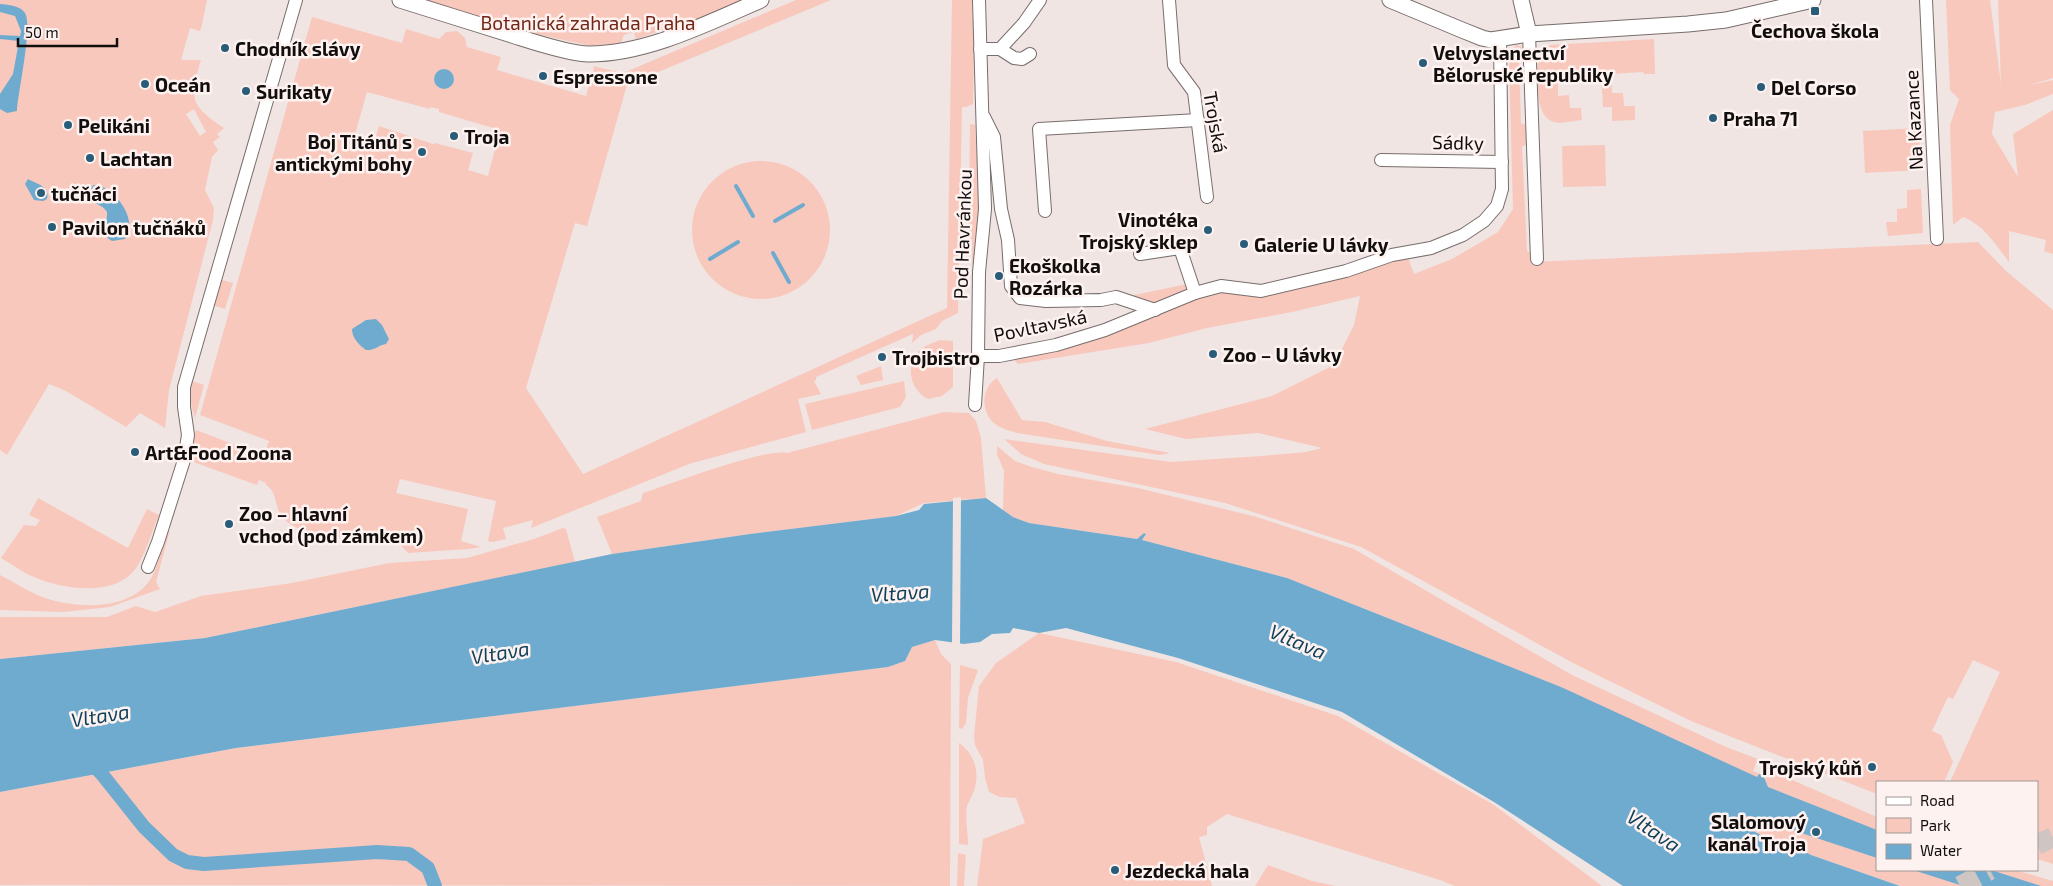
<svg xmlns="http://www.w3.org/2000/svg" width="2053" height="886" viewBox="0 0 2053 886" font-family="'Exo 2',sans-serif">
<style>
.green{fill:#f8c8bd;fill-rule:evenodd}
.water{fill:#6fabcf}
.pier{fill:#f0e5e2}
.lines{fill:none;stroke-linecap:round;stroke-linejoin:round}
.stream{stroke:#6fabcf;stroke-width:4}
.canal{stroke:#6fabcf;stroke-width:14}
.trunk-tunnel{stroke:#cfc5c2;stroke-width:20;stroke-dasharray:20 10;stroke-linecap:butt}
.minor-casing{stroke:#776d6b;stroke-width:14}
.tertiary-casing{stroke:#776d6b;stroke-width:17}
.minor{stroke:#fff;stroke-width:12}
.tertiary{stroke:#fff;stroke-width:15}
.poi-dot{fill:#295c79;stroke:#fdf2f0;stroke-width:2}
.labels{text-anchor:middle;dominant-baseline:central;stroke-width:5;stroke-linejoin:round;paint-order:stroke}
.park-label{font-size:19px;fill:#712515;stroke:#fdf2f0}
.poi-label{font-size:19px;font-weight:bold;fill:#110e0d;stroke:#fdf2f0;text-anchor:start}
.street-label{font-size:19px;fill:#110e0d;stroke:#fdf2f0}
.water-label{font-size:20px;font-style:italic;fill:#10415a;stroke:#fdf2f0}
</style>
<rect width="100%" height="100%" fill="#f0e5e2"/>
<g class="green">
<path d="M0 0H207L201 29 200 31 190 28 181 60H201C189 99 190 105 224 128L217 134 220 137 213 142 218 150 212 157 205 190 214 208 213 220 169 390 165 428 140 413 126 427 66 391 49 384 7 455 0 450ZM194 109 206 132 200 136 186 114Z"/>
<polygon points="422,0 745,0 715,13 636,39 634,32 624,35 621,43 591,46 541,35"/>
<path d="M796 0H831L627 85 587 226 575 223 526 388 583 474 947 308 952 0H972L974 47 973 104 966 107H962L958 313 942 321 936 329 921 335 912 343 913 334 816 377V380L814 381 821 394 798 399 806 432 689 464 531 528 533 520 503 528 506 539 493 542 488 541 496 501 400 479 396 493 468 509 461 541 481 547 469 549 408 553 395 539C358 533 317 546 285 520 273 510 279 492 266 485V483L259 480 257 485 188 460 196 430 264 456 269 441 200 415 312 17 402 43 406 29 439 39 446 32 457 31 465 38 467 47 501 57 497 70 586 96 594 68 593 66 623 73ZM445 69 444 89 438 87 434 79 439 71ZM367 92 430 109V107L439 109V112L500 130 488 176 468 170 473 153 435 143 433 144 379 126 374 143 354 138ZM376 319 387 334 382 345 373 349 361 346 356 337 360 323Z"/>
<path d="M1946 0H1990L2001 84 1998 0H2053V78L2029 85 2053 80V94L2025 105 1995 112 1992 134 2018 177 2013 134 2053 110V254L2044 251 2046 240 2009 231V262C1996 245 1984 225 1963 217L1953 225 1950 125 1959 99 1950 90Z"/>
<path d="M1654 39 1655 74H1644L1643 72 1611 74 1612 93H1623L1624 106H1635V120L1612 121V107H1603L1601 76H1590V74L1558 76V96L1569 95 1570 108H1581L1582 120C1573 121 1562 124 1554 122 1533 117 1538 73 1538 56H1545V50L1550 45Z"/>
<polygon points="1516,45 1521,46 1524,58 1519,61 1521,123 1526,125 1527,144 1522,147 1527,251 1531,253 1532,262 1978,242 2006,271 2053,310 2053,864 2037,859 2037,782 1950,782 2000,672 1973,660 1953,699 1948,697 1932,731 1941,735 1953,762 1944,782 1877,782 1877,794 1691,721 1573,663 1361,547 1225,503 1044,464 1021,454 1004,439 1171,462 1262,456 1306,452 1322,448 1258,433 1186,439 1145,429 1272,396 1334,365 1354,325 1360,296 1292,312 1207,328 1149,343 1018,364 1013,358 1200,298 1222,293 1252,295 1407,255 1414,274 1452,259 1498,232 1513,209 1509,60 1512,50"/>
<polygon points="970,124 975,125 981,218 972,268 972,242 969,240"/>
<polygon points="1919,128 1921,170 1865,173 1863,131"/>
<polygon points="1605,145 1606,186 1563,187 1562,146"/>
<circle cx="761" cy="230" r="69"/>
<polygon points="1921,189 1923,233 1888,236 1886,222 1897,222 1897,209 1907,208 1907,190"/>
<polygon points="219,279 233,283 225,309 212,305"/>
<polygon points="1187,284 1190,293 1154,306 1125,297"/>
<path d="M940 340 953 341V387L942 396 928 399C911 391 904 365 919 351 925 345 933 343 940 340Z"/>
<polygon points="881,366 883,380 861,385 856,376"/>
<path d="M997 378 1022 420 1045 422 1107 441 1170 453 1160 455 1017 433C1011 431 1003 429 998 426 980 415 980 388 997 378Z"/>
<path d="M192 381 204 385 195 418C191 406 188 394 192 381Z"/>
<polygon points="904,381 906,397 900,407 812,430 805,404"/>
<path d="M944 412 969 413 976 421 981 438 986 498 924 503 896 516 750 534 612 554 597 517 641 501 643 493C671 484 764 448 787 453Z"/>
<polygon points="997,446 1015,461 1032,467 1058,474 1138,488 1257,517 1354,549 1572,675 1726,747 1758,759 1753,771 1763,775 1774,772 1877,817 1877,870 2015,870 2053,881 2053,886 1900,886 1811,855 1785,841 1766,837 1746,828 1737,817 1561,687 1287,578 1142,540 1146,534 1144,533 1137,539 1029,523 1013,517 1003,510 1004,471 997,454"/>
<path d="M38 498 128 548 147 509 159 515C152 531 147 550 138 565 119 598 64 590 34 577 23 573 12 564 1 558L24 525 36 526 40 520 29 515Z"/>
<polygon points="563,528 566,529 575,562 205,638 0,659 0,617 107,617 136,606 155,612 201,596 292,583 389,563 467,558 534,539"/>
<path d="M170 530 156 582 160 589 110 607 64 612 0 610V575C14 582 30 593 45 598 76 608 124 611 147 584 160 569 159 546 170 530Z"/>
<polygon points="1039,633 1176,662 1338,716 1494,805 1602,886 1455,886 1440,880 1227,814 1207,827 1207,835 1199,837 1212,886 977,886 983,839 1025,823 1016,798 1000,797 989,792 985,778 983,760 975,745 974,736 979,686 996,663"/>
<polygon points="935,640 941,654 951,664 950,886 0,885 0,792 236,748 888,667 905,661 912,647"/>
<polygon points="960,665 978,670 968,698 966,723 962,729 959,728"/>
<path d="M959 743C975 754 980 773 974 791 972 796 969 801 967 806 965 818 968 833 968 845L959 844Z"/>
<polygon points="958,853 966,855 964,886 957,886"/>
<polygon points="1268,865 1312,881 1336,886 1255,886"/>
</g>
<g class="water">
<path d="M0 4C9 5 19 5 25 13 33 26 18 92 17 111L7 113 0 109V94L13 74 19 41 0 39V35L20 36 21 31 15 16 0 12Z"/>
<circle cx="444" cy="79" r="10"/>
<path d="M28 179C37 184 51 187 47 199L43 201 34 200 25 184Z"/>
<path d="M94 185C114 185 140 221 125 239L112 241C98 233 108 224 107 212 102 204 94 204 87 198L88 189Z"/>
<path d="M376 319 382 325 389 339 386 344C379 345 374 351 366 350 359 345 352 338 352 329L366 320Z"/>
<polygon points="986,498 1013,517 1029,523 1137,539 1144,533 1146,534 1142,540 1287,578 1561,687 1757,777 1759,774 1763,775 1768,787 1877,830 1877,858 1750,816 1738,817 1746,828 1766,837 1785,841 1811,855 1900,886 1623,886 1494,802 1342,712 1178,658 1066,628 1039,633 1013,628 1010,633 992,634 980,642 964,644 935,640 912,647 905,661 888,667 236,748 0,792 0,659 205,638 612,554 750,534 896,516 919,510 924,504"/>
<polygon points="1913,870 1991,870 2041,886 1963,886"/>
</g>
<polygon class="pier" points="961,497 960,646 952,645 953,498"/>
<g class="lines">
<g class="stream">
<polyline points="736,186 753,216"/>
<polyline points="775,221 803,205"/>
<polyline points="773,253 789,282"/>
<polyline points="710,259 738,242"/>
</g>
<polyline class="canal" points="88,760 101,773 144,827 173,855 187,862 204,864 377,852 409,854 428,868 435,886"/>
<g class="trunk-tunnel">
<polyline points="2037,845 2053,837"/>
<polyline points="1960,886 1990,870"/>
</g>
<g class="minor-casing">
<g id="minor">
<polyline points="1169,0 1174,65 1194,92 1207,197"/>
<polyline points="1926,0 1937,239"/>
<polyline points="1529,34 1537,259"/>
<polyline points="980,49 1000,49 1024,23 1040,0"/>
<polyline points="1000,49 1014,58 1022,59 1030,54"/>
<polyline points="984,117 994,137 1001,209 1008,240 1011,286 1020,298 1046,301 1101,300 1116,297 1155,310"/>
<polyline points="1381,160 1502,162"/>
<polyline points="1045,211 1039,129 1198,120"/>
<polyline points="1140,254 1180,248 1195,293"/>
<polyline points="978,356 999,356 1056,345 1105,330 1195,293 1221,286 1261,291 1346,271 1392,255 1431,248 1463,235 1484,221 1497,206 1502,189 1500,39"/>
<polyline points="975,405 978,356 979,272 985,209 979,0"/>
<polyline points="148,567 158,542 184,460 188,435 184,407 184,387 296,0"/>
</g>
</g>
<g class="tertiary-casing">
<g id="tertiary">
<path d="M400 0C438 12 477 24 515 36 534 42 570 54 589 54 647 54 708 23 761 0"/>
<polyline points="1390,0 1462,30 1482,38 1491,40 1529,34 1688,24 1726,20 1813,0"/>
<polyline points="1521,0 1529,34"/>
</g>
</g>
<use href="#minor" class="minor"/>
<use href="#tertiary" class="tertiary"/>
</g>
<g class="poi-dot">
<rect x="1810" y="6" width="10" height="10" rx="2.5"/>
<circle cx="225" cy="48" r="5"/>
<circle cx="1423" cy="63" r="5"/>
<circle cx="543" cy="76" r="5"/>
<circle cx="145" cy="84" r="5"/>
<circle cx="1761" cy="87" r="5"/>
<circle cx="246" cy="91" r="5"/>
<circle cx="1713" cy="118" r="5"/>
<circle cx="68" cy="125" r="5"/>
<circle cx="454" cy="136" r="5"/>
<circle cx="422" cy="152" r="5"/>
<circle cx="90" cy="158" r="5"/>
<circle cx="41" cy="193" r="5"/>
<circle cx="52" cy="227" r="5"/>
<circle cx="1208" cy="230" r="5"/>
<circle cx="1244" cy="244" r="5"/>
<circle cx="999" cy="276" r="5"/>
<circle cx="1213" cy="354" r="5"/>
<circle cx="882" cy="357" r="5"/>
<circle cx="135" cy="452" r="5"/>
<circle cx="229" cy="524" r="5"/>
<circle cx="1872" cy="767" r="5"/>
<circle cx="1816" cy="832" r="5"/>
<circle cx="1115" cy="870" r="5"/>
</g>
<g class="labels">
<g class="park-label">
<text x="588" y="22">Botanická zahrada Praha</text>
</g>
<g class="poi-label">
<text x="1815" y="30" text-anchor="middle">Čechova škola</text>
<text x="235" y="48">Chodník slávy</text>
<text x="1433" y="52">Velvyslanectví<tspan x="1433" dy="22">Běloruské republiky</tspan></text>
<text x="553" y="76">Espressone</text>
<text x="155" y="84">Oceán</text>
<text x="1771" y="87">Del Corso</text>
<text x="256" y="91">Surikaty</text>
<text x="1723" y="118">Praha 71</text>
<text x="78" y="125">Pelikáni</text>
<text x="464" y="136">Troja</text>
<text x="412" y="141" text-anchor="end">Boj Titánů s<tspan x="412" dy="22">antickými bohy</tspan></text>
<text x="100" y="158">Lachtan</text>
<text x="51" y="193">tučňáci</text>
<text x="1198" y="219" text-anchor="end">Vinotéka<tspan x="1198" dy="22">Trojský sklep</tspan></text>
<text x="62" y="227">Pavilon tučňáků</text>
<text x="1254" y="244">Galerie U lávky</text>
<text x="1009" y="265">Ekoškolka<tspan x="1009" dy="22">Rozárka</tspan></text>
<text x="1223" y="354">Zoo – U lávky</text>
<text x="892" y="357">Trojbistro</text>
<text x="145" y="452">Art&amp;Food Zoona</text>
<text x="239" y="513">Zoo – hlavní<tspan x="239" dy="22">vchod (pod zámkem)</tspan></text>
<text x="1862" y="767" text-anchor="end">Trojský kůň</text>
<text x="1806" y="821" text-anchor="end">Slalomový<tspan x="1806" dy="22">kanál Troja</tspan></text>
<text x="1125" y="870">Jezdecká hala</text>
</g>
<g class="street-label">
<text transform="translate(1913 120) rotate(-93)">Na Kazance</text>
<text transform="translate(1216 122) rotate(80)">Trojská</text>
<text transform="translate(1458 142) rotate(1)">Sádky</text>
<text transform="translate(962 234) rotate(-88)">Pod Havránkou</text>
<text transform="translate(1040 325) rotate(-12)">Povltavská</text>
</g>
<g class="water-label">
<text transform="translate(900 592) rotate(-4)">Vltava</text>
<text transform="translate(1298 641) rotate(23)">Vltava</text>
<text transform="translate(500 652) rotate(-9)">Vltava</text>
<text transform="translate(100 715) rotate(-9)">Vltava</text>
<text transform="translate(1654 830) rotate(34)">Vltava</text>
</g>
</g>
<rect x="1876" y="781" width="162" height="90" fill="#fdf2f0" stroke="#9f9795"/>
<rect x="1886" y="797" width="25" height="8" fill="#ffffff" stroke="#9f9795"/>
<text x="1920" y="806" font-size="15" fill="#110e0d">Road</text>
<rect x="1886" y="818" width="25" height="15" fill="#f8c8bd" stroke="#9f9795"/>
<text x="1920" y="831" font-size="15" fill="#110e0d">Park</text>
<rect x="1886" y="844" width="25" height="15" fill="#6fabcf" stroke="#9f9795"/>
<text x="1920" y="856" font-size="15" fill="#110e0d">Water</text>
<path d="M18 38v8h99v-8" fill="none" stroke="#110e0d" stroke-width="2.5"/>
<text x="25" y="38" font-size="15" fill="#110e0d" stroke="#fdf2f0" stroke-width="4" paint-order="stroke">50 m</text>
</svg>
